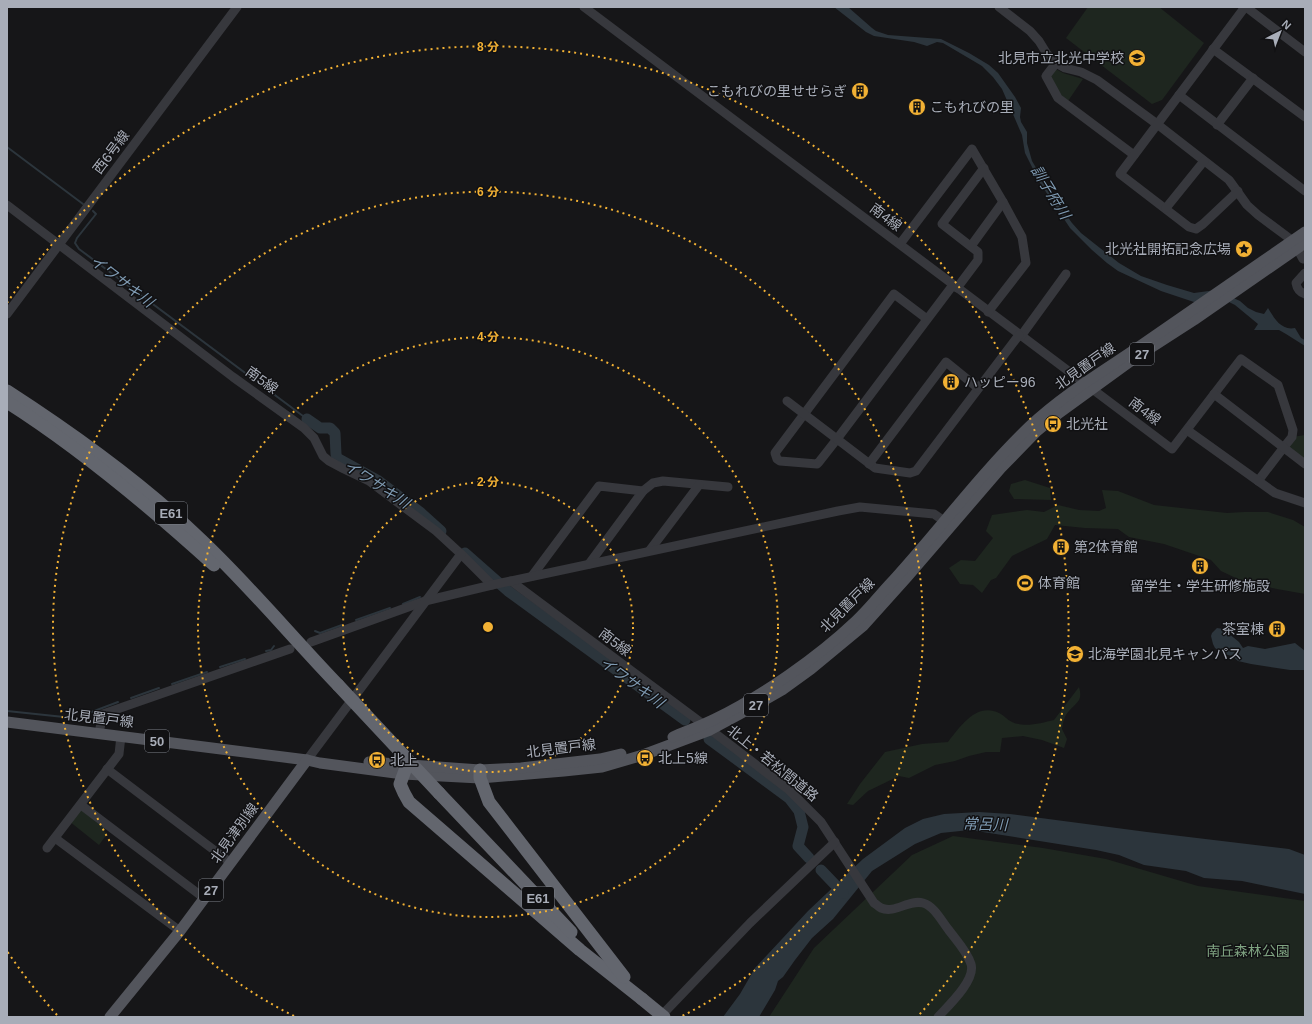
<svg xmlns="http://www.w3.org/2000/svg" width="1312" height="1024" viewBox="0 0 1312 1024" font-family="Helvetica,'Noto Sans JP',sans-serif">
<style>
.green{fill:#1e261f}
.water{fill:#2c353c}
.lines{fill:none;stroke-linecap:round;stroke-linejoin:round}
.stream{stroke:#2c353c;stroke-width:2}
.river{stroke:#2c353c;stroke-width:11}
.minor{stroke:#37383d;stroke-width:9}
.major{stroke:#53555c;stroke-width:11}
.highway{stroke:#63666e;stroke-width:13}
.highway-bridge{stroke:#63666e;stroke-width:13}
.ring{fill:none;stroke:#f2b134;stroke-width:2;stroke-dasharray:2 4}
.labels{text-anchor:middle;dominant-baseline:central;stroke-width:3;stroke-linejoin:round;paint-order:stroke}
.shield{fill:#111113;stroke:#7b7e86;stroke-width:1}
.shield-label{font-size:13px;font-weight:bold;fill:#a8adb8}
.poi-label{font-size:14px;fill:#a8adb8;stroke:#111113;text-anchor:start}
.street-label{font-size:14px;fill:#a8adb8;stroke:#111113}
.park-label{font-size:14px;fill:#7fa381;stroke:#111113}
.water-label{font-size:15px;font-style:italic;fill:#7f9bb3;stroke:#111113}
.centre{fill:#f2b134;stroke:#111113;stroke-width:2}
.ring-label{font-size:12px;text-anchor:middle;font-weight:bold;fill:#f2b134;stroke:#111113;stroke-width:3;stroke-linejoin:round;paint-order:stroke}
</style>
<rect width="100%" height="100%" fill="#161618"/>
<g class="green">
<polygon points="1088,7 1159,7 1204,43 1162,100 1152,104 1066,38"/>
<polygon points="1056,69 1063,73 1083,79 1068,101 1059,93 1050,77"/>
<polygon points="1305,435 1305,464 1284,447 1292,437"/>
<polygon points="1025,480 1050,488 1051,500 1014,499 1009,491 1011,484"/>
<polygon points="1102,490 1118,491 1154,505 1227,513 1244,512 1268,512 1293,520 1305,527 1305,594 1277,589 1242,581 1221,571 1211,560 1164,544 1129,537 1118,529 1085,528 1055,525 1047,539 1012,556 996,578 991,580 982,593 973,585 960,584 949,568 961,560 975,561 993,538 986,531 992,515 1027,510 1044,512 1058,505 1079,510 1099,511 1106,508"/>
<path d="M1079 687C1083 701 1077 702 1069 711 1064 716 1063 723 1062 729L1067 739 1064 748 1042 740 1023 736 1002 738 1000 752H986L969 756 955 761 935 765 909 778 899 776 868 791 853 805 847 804 860 784 885 752 922 744 948 742C960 727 976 702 999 713 1004 715 1007 720 1012 722 1025 728 1041 723 1054 720Z"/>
<polygon points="81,805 108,825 104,831 107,834 99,845 69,821"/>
<polygon points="953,836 1043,848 1106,859 1198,886 1305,901 1305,1017 769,1017 814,948 912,855"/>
</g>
<g class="water">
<path d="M834 7H848L872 28 876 31 888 35 941 39 969 53 989 65 998 73 1015 97 1021 108 1020 117 1021 122 1027 132V143L1032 161 1054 198 1072 223 1081 233 1119 263 1141 276 1167 285 1194 293 1216 290 1240 301 1248 308 1256 312 1264 314 1268 308C1274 318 1281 331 1295 328L1301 338 1305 340V346L1286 334 1279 330H1254L1258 324 1235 305 1229 302 1200 304 1161 291 1118 271 1107 263 1092 250 1070 228 1040 183 1025 153 1022 135 1002 89 993 77 982 66 943 43 937 42 927 46 914 42 874 36 866 32Z"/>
<polygon points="1217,628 1223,629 1239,642 1243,648 1248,646 1265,649 1295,643 1305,651 1305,670 1290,670 1251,664 1238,661 1232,656 1224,654 1215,648 1213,644 1211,636 1212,633"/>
<polygon points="979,812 1010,814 1147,832 1289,849 1305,855 1305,894 1242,881 1204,878 1186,871 1144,865 1119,855 1096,850 970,830 941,833 915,844 872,871 833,919 812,938 795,960 783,977 778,981 775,990 759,1017 723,1017 740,994 755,968 808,911 863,859 905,828 923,819 944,814"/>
</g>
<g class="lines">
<g class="stream">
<polyline points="7,147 83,204"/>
<polyline points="93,211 96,214 77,238 75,243 79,249 307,419"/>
<polyline points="403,604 420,597"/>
<polyline points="356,620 390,608"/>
<polyline points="315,631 320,633 342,625"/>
<polyline points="266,651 271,650 274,646"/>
<polyline points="220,667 245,659"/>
<polyline points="172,684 207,672"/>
<polyline points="131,698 159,688"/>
<polyline points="7,711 64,717"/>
<polyline points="81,716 118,702"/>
</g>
<g class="river">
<polyline points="307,419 320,428 330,428 335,433 336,454 337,458 377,480 421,513 441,531"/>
<polyline points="465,553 508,591 685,720"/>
<polyline points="709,739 789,798 799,811 803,827 798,846 809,858"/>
<polyline points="821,870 843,893"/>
</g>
<g class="minor">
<polyline points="584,7 1172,449 1241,359 1278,385 1293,430 1292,437 1284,447 1258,481"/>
<polyline points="999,7 1030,31 1039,41 1047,54 1056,63 1065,68 1081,72 1097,80 1157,124 1229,180 1247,205 1258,215 1293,241 1303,259 1305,257"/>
<polyline points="1246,7 1305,52"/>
<polyline points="1213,49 1305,117"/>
<polyline points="1056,63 1046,76 1058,98 1134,155"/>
<polyline points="1179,95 1305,191"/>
<polyline points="1217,125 1253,78"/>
<polyline points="1238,191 1203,224 1196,229 1189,227 1120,174 1245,7"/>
<polyline points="7,205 233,377 304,428 314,438 323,456 329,461 344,469 369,481 436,531 461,554 492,585"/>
<polyline points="1166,208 1204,161"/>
<polyline points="900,244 972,149 1003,202 1022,237 1026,263 988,312"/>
<polyline points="971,246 1003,202"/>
<path d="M1305 273 1296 283C1297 289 1299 292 1305 294"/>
<polyline points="957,288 978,260 978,252 942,224 984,168"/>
<polyline points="7,314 237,7"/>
<polyline points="927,319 894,294 775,453 777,459 780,461 817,464 819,462 837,439 953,285"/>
<polyline points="1021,336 1066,274"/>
<polyline points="1214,394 1305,464"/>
<polyline points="787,401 875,468 910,473 916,471 1019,335"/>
<polyline points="1187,430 1275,493 1305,503"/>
<polyline points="869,464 946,362 978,388"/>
<polyline points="643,491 653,483 663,481 728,487"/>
<polyline points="650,550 699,485"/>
<polyline points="532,576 599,486 643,491 589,564"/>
<path d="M511 581 703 724 789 790 821 822 874 903C876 904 879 907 881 908 895 914 909 899 923 903 934 906 941 920 948 929 956 940 967 951 971 964 976 980 948 1006 938 1017"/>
<polyline points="311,642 425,601 492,585 838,511 860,507 934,514 950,525"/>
<polyline points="99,733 103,714 290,649"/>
<polyline points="307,760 461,554"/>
<polyline points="107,769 231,863"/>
<polyline points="81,805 204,898"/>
<polyline points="55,838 180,931"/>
<polyline points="47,848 119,754 121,736"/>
<polyline points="660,1017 750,923 835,842"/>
</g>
<g class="major">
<polyline points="7,722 307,760 320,763 403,774 480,778 564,771 602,767 643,755 710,730 738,715 782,690 811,669 863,626 907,577 1001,468 1037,431 1059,413 1132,360 1194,320 1305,243"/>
<path d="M673 737C687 731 701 726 715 719 762 696 817 658 856 621 868 610 878 597 889 585 937 533 979 475 1030 426 1064 394 1105 370 1143 344 1197 307 1251 269 1305 232"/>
<polyline points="369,762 480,770 521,768 600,759 621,754"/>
<polyline points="110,1017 180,931 307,760"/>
</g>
<g class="highway">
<path d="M7 391C75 435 141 482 199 538 248 584 291 636 338 685"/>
<path d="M7 402C81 449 149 506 214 565"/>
<polyline points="407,765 400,784 404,793 409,802 580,950 642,999"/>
<polyline points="480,770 480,778 489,802 624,977"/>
<polyline points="439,793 571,932"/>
</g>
<g class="highway-bridge">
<polyline points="338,685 439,793"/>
<polyline points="642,999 664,1017"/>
</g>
</g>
<g class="ring">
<circle cx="488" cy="627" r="145"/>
<circle cx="488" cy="627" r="290"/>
<path d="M294 1016A435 435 0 1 1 682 1016"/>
<path d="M57 1015A580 580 0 0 1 7 951M7 303A580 580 0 1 1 919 1015"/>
</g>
<defs>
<g id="school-disc" transform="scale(0.9)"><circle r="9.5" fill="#f2b134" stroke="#111113"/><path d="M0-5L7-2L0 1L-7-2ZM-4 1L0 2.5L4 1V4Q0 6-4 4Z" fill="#111"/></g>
<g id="building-disc" transform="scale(0.9)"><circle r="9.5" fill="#f2b134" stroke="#111113"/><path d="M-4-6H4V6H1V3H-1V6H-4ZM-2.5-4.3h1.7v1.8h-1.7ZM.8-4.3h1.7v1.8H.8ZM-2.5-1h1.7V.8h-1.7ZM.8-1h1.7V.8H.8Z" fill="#111"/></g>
<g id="sight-disc" transform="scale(0.9)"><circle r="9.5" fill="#f2b134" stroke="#111113"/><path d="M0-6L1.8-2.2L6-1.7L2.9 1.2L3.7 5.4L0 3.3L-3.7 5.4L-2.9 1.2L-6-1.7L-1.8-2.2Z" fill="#111"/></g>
<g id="bus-disc" transform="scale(0.9)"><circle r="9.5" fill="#f2b134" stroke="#111113"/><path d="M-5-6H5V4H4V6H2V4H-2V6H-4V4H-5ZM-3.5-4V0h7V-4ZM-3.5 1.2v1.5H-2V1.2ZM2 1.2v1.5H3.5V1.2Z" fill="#111"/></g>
<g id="stadium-disc" transform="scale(0.9)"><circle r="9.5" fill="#f2b134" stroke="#111113"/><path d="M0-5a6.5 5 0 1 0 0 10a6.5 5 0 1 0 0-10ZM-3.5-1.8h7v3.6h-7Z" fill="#111"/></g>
<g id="university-disc" transform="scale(0.9)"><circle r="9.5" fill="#f2b134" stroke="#111113"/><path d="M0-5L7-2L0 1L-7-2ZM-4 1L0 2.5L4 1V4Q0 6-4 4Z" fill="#111"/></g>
</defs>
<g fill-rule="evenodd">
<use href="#school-disc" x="1137" y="58"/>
<use href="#building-disc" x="860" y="91"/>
<use href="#building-disc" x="917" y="107"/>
<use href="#sight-disc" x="1244" y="249"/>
<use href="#building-disc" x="951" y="382"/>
<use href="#bus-disc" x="1053" y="424"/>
<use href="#building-disc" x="1061" y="547"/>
<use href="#building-disc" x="1200" y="566"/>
<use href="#stadium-disc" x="1025" y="583"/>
<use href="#building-disc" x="1277" y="629"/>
<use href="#university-disc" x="1075" y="654"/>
<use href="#bus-disc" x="645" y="758"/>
<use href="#bus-disc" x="377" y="760"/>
</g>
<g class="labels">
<g class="shield">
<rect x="1130" y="343" width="24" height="22" rx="3"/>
<rect x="155" y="502" width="32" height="22" rx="3"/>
<rect x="744" y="694" width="24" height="22" rx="3"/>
<rect x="145" y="730" width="24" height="22" rx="3"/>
<rect x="199" y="879" width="24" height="22" rx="3"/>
<rect x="522" y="887" width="32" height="22" rx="3"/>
</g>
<g class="shield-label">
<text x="1142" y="354">27</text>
<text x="171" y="513">E61</text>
<text x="756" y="705">27</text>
<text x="157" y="741">50</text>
<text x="211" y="890">27</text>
<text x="538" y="898">E61</text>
</g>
<g class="poi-label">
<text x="1124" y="58" text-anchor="end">北見市立北光中学校</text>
<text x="847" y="91" text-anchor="end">こもれびの里せせらぎ</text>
<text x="930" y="107">こもれびの里</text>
<text x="1231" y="249" text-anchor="end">北光社開拓記念広場</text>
<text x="964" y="382">ハッピー96</text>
<text x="1066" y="424">北光社</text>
<text x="1074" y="547">第2体育館</text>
<text x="1038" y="583">体育館</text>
<text x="1200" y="586" text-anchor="middle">留学生・学生研修施設</text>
<text x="1264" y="629" text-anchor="end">茶室棟</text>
<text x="1088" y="654">北海学園北見キャンパス</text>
<text x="658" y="758">北上5線</text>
<text x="390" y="760">北上</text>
</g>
<g class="street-label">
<text transform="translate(111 152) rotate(-53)">西6号線</text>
<text transform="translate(886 217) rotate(37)">南4線</text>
<text transform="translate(1085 366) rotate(-35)">北見置戸線</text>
<text transform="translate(262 380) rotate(36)">南5線</text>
<text transform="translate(1145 411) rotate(37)">南4線</text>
<text transform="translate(847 605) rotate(-45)">北見置戸線</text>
<text transform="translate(615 642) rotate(37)">南5線</text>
<text transform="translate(99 718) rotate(7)">北見置戸線</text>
<text transform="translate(561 748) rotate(-7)">北見置戸線</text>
<text transform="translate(773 763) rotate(39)">北上・若松間道路</text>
<text transform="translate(234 833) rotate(-54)">北見津別線</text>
</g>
<g class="park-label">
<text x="1248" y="951">南丘森林公園</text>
</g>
<g class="water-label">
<text transform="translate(1051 192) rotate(58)">訓子府川</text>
<text transform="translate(122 281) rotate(37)">イワサキ川</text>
<text transform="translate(377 484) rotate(33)">イワサキ川</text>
<text transform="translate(632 682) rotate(36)">イワサキ川</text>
<text transform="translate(985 824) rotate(1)">常呂川</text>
</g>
</g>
<circle cx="488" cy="627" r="6" class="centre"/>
<g class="ring-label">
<text x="488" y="51">8 分</text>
<text x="488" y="196">6 分</text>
<text x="488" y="341">4 分</text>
<text x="488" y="486">2 分</text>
</g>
<rect width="1312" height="1024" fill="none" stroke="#a8adb8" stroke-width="16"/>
<g transform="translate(1280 32) rotate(42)" stroke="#111113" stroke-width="3" paint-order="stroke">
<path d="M0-3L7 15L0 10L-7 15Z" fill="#a8adb8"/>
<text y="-6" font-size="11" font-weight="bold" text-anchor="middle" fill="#a8adb8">N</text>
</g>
</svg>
